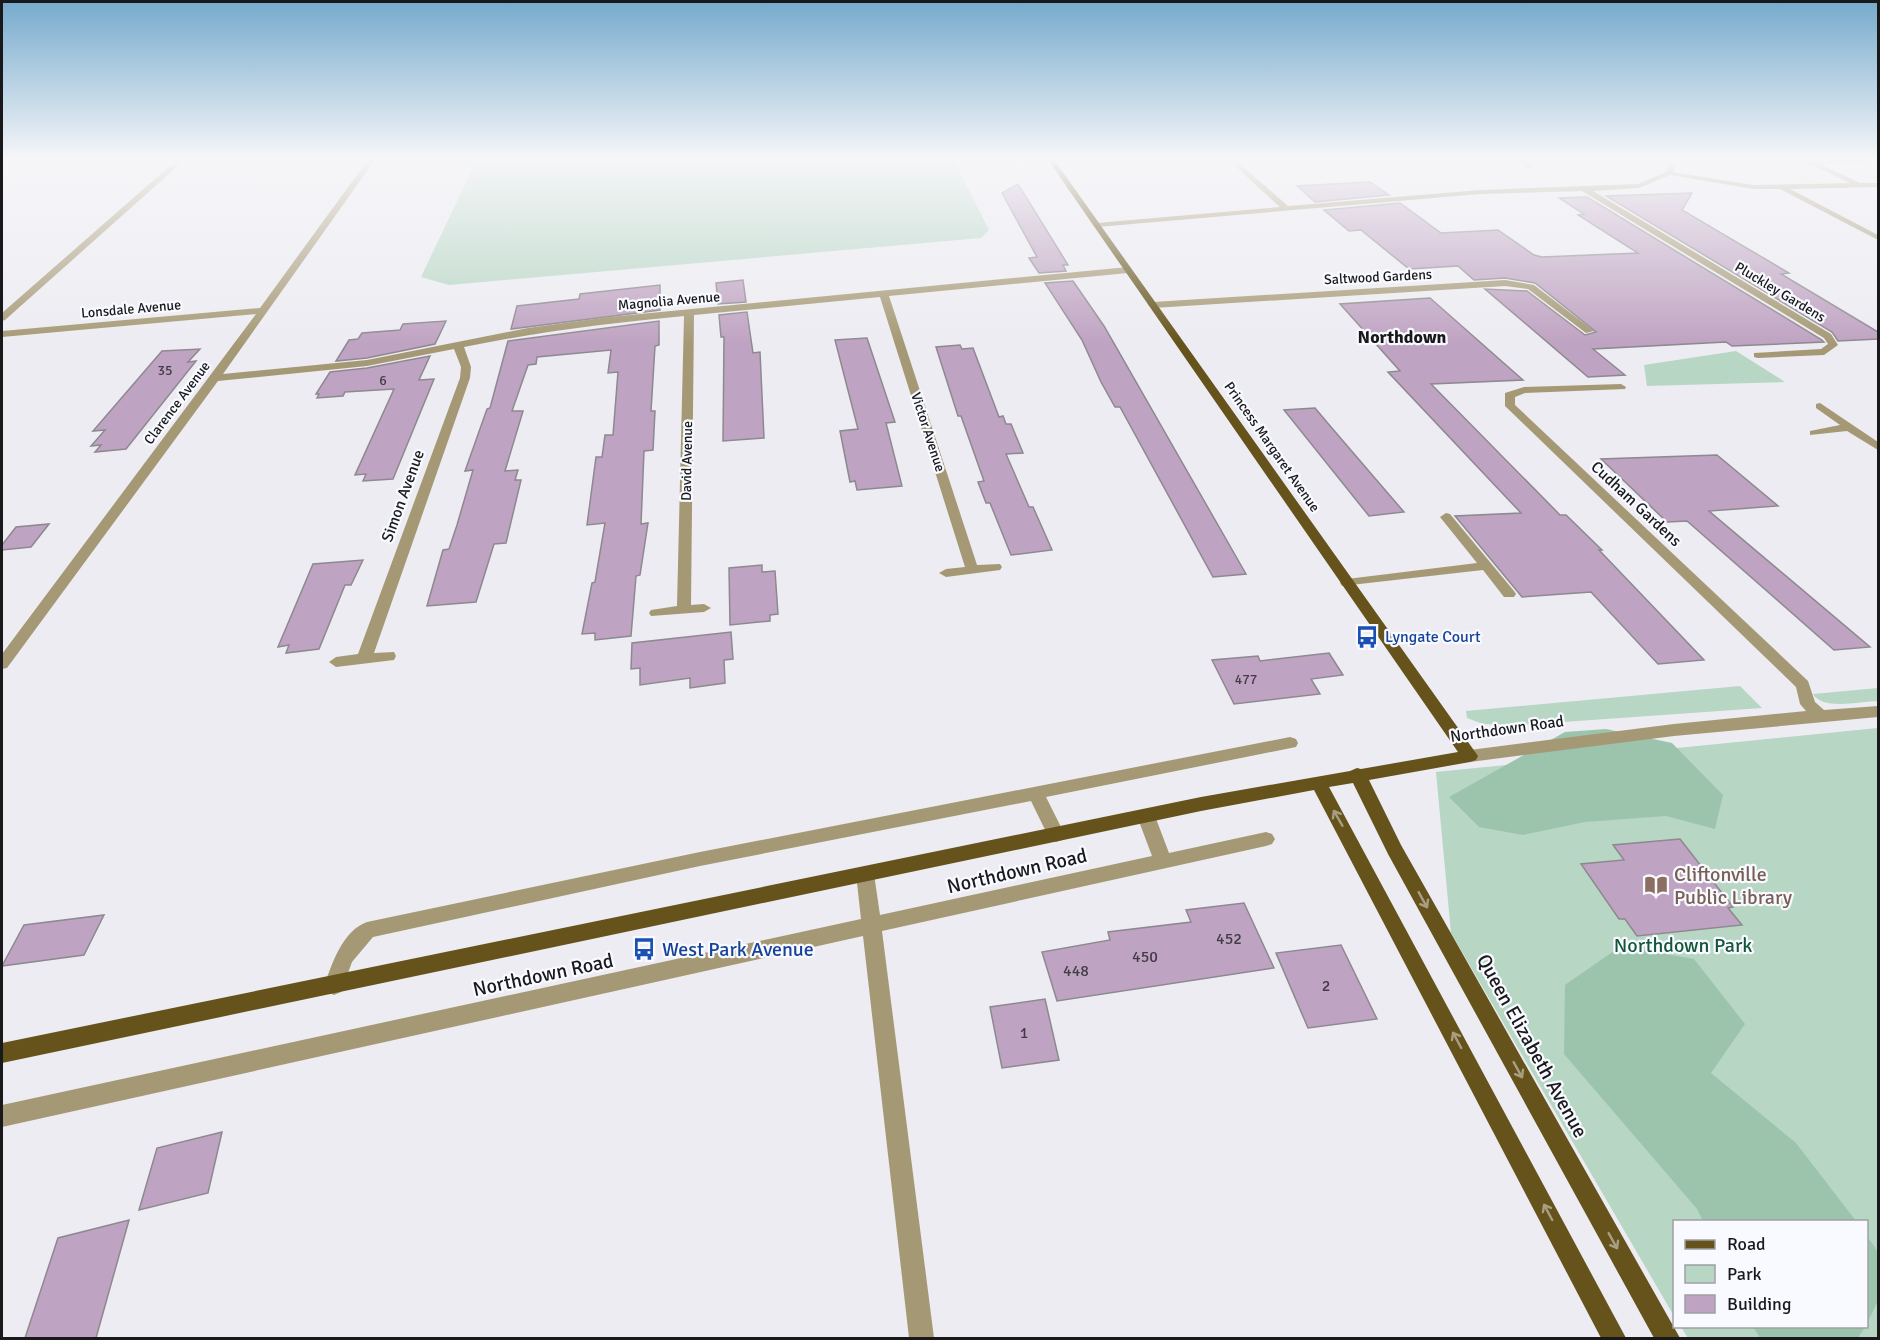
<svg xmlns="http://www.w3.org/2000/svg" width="1880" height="1340" viewBox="0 0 1880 1340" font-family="Signika,sans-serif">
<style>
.green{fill:#b7d6c4}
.forest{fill:#9cc4ad}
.building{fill:#bfa3c2;stroke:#8d898e;stroke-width:1.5}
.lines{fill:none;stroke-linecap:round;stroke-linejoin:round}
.minor{fill:#a59975;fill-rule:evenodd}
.major{fill:#65531b;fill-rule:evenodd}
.oneway{stroke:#a89e82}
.labels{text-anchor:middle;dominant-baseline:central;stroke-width:4.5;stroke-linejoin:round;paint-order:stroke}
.far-street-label{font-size:14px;fill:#19191b;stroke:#f9faff}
.number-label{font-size:14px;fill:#423c45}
.street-label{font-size:16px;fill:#19191b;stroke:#f9faff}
.transit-label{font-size:16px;fill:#164399;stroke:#f9faff;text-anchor:start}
.near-number-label{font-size:16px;fill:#423c45}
.far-district-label{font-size:18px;font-weight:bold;fill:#19191b;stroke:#f9faff}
.near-street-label{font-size:20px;fill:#19191b;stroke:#f9faff}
.near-education-label{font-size:20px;fill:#785e54;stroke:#f9faff;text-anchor:start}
.near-park-label{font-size:20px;fill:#135739;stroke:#f9faff}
.near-transit-label{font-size:20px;fill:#164399;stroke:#f9faff;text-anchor:start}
</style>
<rect width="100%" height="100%" fill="#ececf2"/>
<g class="green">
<polygon points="478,157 952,157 989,230 981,238 449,285 421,277"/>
<polygon points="1736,351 1785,382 1647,386 1644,365"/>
<polygon points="1740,686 1762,708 1520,725 1483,724 1467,718 1466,711"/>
<path d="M1878 688V701C1861 701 1823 711 1813 694Z"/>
<polygon points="1878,728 1878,1338 1688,1338 1681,1327 1866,1326 1866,1222 1674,1222 1674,1316 1451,933 1436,772"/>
</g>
<g class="forest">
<polygon points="1606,729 1672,743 1723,795 1715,829 1666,816 1585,822 1523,835 1479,827 1449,797 1565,732"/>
<polygon points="1621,946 1694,959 1745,1024 1711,1073 1796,1143 1856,1221 1703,1221 1697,1209 1564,1054 1565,985"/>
<polygon points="1867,1236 1878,1252 1878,1301 1867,1323"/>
<polygon points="1753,1327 1865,1327 1858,1338 1760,1338"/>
</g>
<g class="building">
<polygon points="1370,182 1389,195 1315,202 1297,186"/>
<polygon points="1018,184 1068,265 1063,265 1066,271 1039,273 1029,258 1037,257 1002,193"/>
<polygon points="1692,193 1682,210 1789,273 1781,274 1878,332 1878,339 1838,341 1832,332 1606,196"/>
<polygon points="1587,197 1822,340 1824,342 1732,346 1726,342 1593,349 1625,375 1588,377 1485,289 1527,291 1585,335 1596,332 1535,283 1505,278 1474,280 1458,266 1409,269 1361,230 1349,231 1324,210 1400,203 1441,233 1498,230 1534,255 1542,257 1638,253 1578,215 1584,214 1559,198"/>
<polygon points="743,280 746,302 718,304 716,283"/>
<polygon points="1073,281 1104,326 1246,574 1213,577 1120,407 1115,407 1101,382 1082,340 1045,283"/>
<polygon points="660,285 660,310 511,329 517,306 579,299 580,294"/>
<polygon points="1430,298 1523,380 1431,384 1560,515 1566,515 1602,550 1599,550 1704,660 1658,664 1591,592 1522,597 1455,516 1521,513 1388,372 1400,371 1340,304"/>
<polygon points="747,312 753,353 760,352 764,438 723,441 724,337 721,337 719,315"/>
<polygon points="446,321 435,344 367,358 336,361 349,340 358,339 362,333 400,330 403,324"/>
<polygon points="659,321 659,345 655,346 651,411 655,411 653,450 644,451 641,524 648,523 640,575 636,576 631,636 595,640 595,633 582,634 592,583 595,582 605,523 587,525 596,457 602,457 605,435 613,435 618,372 608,373 611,350 537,357 536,364 528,365 512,411 523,411 505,471 518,470 515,480 521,480 506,543 494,544 476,602 427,606 443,550 449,549 457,525 473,470 465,471 487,409 490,408 508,341"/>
<polygon points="867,338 895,422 886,423 902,486 857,490 855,481 850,482 840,431 858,429 835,340"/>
<polygon points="960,345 962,349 973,348 999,417 1003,416 1006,424 1011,424 1023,453 1006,454 1029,507 1033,507 1052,550 1011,555 990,503 986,503 978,482 984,481 961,416 958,416 936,347"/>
<polygon points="200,349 188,362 196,361 126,449 95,452 101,445 91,446 105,430 93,431 162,351"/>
<polygon points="430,356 419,380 434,379 393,479 363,481 366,474 355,475 394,389 345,392 343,396 317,398 319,394 316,394 330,372 367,368"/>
<polygon points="1315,408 1331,427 1404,512 1369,516 1284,410"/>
<polygon points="1717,455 1778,506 1709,511 1870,647 1834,650 1687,521 1667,522 1601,459"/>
<polygon points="49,524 31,547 2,550 2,545 16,527"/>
<polygon points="363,560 351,585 345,585 319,649 286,653 289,645 278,647 313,564"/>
<polygon points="762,565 762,572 775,571 778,614 770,615 770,621 730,625 729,568"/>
<polygon points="731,632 733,659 724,660 725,683 690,688 690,678 640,685 640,668 631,669 632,643"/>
<polygon points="1329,653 1343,675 1311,679 1320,694 1234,704 1212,660 1258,656 1260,661"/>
<polygon points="1680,839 1733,907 1728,908 1742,925 1637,936 1625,919 1619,919 1581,864 1624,860 1613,845"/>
<polygon points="1244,903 1274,968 1057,1001 1042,952 1110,940 1108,932 1191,922 1186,910"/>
<polygon points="104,915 84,955 2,966 24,925"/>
<polygon points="1341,945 1377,1019 1308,1028 1276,953"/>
<polygon points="1045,999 1059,1060 1002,1068 990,1007"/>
<polygon points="222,1132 208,1193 139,1210 157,1148"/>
<polygon points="129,1220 96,1338 25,1338 58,1238"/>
</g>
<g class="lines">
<g class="minor">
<polygon points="180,157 188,157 5,320 2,321 2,313"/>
<path d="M370 157H377L223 374 367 360 528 328 609 317 1128 267 1132 270 1128 273 889 296 977 565 1000 564 1002 567 1000 570 946 577 939 573 946 569 965 567 880 297 694 315 691 605 704 604 711 608 704 612 651 616 649 613 651 610 677 606 684 316C610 323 537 332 464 347L471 367 470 378 374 653 394 652 396 656 394 660 336 667 329 662 336 657 358 654 460 378 461 367 454 349 367 366 218 381 7 668 2 669V654L256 314 2 337V331L260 308Z"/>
<polygon points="1225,157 1232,157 1288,206 1480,190 1638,184 1666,172 1668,166 1664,157 1671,157 1676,166 1673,172 1753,185 1850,183 1795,157 1804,157 1813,161 1867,159 1870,163 1820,164 1860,183 1878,183 1878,187 1790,189 1878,235 1878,240 1780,189 1753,189 1670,175 1639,188 1593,191 1831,334 1838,345 1824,355 1758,358 1754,357 1754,353 1821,349 1828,344 1824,338 1582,191 1480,194 1097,227 1093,225 1097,223 1280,207"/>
<polygon points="1512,157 1521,157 1535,166 1528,168"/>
<polygon points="1505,280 1534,285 1594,331 1586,333 1528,289 1505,286 1153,308 1148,305 1153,302"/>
<polygon points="1621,384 1626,387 1625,389 1525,393 1515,397 1515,405 1808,681 1815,702 1824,710 1878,706 1878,717 1674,736 1470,762 1464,760 1462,756 1464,752 1470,750 1674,724 1806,711 1800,704 1796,687 1505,406 1505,393 1524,387"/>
<polygon points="1820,403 1878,442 1878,450 1847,431 1810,435 1810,431 1840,425 1816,408 1816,404"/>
<polygon points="1446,513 1450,514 1514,591 1516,594 1514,597 1504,597 1483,570 1342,586 1340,583 1342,580 1347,579 1477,563 1440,517"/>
<path d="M1290 737 1296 739 1298 743 1296 747 1046 797 1065 835 1062 840 1056 842 1050 840 1031 801 700 866 373 937 352 962 341 992 334 995 327 992 324 986C332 964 342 931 367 922L700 852Z"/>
<polygon points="1146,809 1152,811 1155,816 1169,853 1266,832 1272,834 1275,839 1272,844 1266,846 882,931 934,1338 909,1338 863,936 2,1127 2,1105 861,919 856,874 859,869 865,866 871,869 874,874 880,915 1152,856 1137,816 1140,811"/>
</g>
<polygon class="major" points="1046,157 1052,157 1478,756 1476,760 1470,762 1369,780 1401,845 1680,1338 1654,1338 1388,854 1353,783 1329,787 1626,1338 1601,1338 1314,790 1201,811 2,1063 2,1043 1201,797 1350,771 1357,768 1361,769 1458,752"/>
</g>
<defs><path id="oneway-shaft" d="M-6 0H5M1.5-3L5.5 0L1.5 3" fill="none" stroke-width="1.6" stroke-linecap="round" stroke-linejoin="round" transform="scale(1.5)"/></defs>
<g class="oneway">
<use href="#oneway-shaft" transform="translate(1338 818) rotate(-120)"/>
<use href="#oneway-shaft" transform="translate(1423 900) rotate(61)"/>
<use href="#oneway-shaft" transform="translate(1457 1040) rotate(-118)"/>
<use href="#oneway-shaft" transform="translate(1518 1070) rotate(61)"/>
<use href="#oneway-shaft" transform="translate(1548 1212) rotate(-118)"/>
<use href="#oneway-shaft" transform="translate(1613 1241) rotate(61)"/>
</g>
<linearGradient id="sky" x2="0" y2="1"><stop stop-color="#75aacc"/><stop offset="0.46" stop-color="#f6f6f9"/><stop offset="1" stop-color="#f6f6f9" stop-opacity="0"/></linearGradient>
<rect width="1880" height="344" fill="url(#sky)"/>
<defs>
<g id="bus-bare" transform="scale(1.8)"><path d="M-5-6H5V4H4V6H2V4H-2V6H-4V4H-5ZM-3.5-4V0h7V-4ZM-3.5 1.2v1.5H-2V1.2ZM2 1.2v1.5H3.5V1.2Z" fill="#1a4fb4" stroke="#f9faff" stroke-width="2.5" paint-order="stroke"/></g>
<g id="library-bare" transform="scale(1.8)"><path d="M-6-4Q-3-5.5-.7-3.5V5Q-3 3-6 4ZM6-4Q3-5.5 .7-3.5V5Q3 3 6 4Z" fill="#8d6e63" stroke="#f9faff" stroke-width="2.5" paint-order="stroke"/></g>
</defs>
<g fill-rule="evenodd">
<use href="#bus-bare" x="1367" y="637"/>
<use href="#library-bare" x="1656" y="885"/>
<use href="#bus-bare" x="644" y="949"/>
</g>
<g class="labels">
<g class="far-street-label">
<text transform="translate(1378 277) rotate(-3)">Saltwood Gardens</text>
<text transform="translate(1780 292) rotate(31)">Pluckley Gardens</text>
<text transform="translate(669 301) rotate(-5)">Magnolia Avenue</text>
<text transform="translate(131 309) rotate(-5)">Lonsdale Avenue</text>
<text transform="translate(177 403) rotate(-53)">Clarence Avenue</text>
<text transform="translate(928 432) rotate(72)">Victor Avenue</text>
<text transform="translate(1272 447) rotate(55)">Princess Margaret Avenue</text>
<text transform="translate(687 461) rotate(-89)">David Avenue</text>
</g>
<g class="number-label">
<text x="165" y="370">35</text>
<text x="383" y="380">6</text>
<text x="1246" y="679">477</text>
</g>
<g class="street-label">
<text transform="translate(403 496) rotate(-70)">Simon Avenue</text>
<text transform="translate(1636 504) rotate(43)">Cudham Gardens</text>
<text transform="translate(1507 729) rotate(-8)">Northdown Road</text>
</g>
<g class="transit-label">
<text x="1385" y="637">Lyngate Court</text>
</g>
<g class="near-number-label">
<text x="1229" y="939">452</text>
<text x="1145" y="957">450</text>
<text x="1076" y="971">448</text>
<text x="1326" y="986">2</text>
<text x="1024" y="1033">1</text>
</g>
<g class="far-district-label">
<text x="1402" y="337">Northdown</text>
</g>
<g class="near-street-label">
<text transform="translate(1017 871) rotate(-13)">Northdown Road</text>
<text transform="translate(543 975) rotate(-12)">Northdown Road</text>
<text transform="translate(1532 1046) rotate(61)">Queen Elizabeth Avenue</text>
</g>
<g class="near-education-label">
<text x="1674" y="874">Cliftonville<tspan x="1674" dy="23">Public Library</tspan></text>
</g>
<g class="near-park-label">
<text x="1683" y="945">Northdown Park</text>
</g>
<g class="near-transit-label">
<text x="662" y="949">West Park Avenue</text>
</g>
</g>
<rect width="1880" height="1340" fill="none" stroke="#19191b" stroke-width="6"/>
<rect x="1673" y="1220" width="195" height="108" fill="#f9faff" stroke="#9fa0a4" stroke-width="1.5"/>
<rect x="1685" y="1240" width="30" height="9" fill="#65531b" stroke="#9fa0a4" stroke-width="1.5"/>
<text x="1727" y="1250" font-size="18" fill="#19191b">Road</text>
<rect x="1685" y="1265" width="30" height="18" fill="#b7d6c4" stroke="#9fa0a4" stroke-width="1.5"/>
<text x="1727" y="1280" font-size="18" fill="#19191b">Park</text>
<rect x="1685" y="1295" width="30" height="18" fill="#bfa3c2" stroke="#9fa0a4" stroke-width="1.5"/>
<text x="1727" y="1310" font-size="18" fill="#19191b">Building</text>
</svg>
